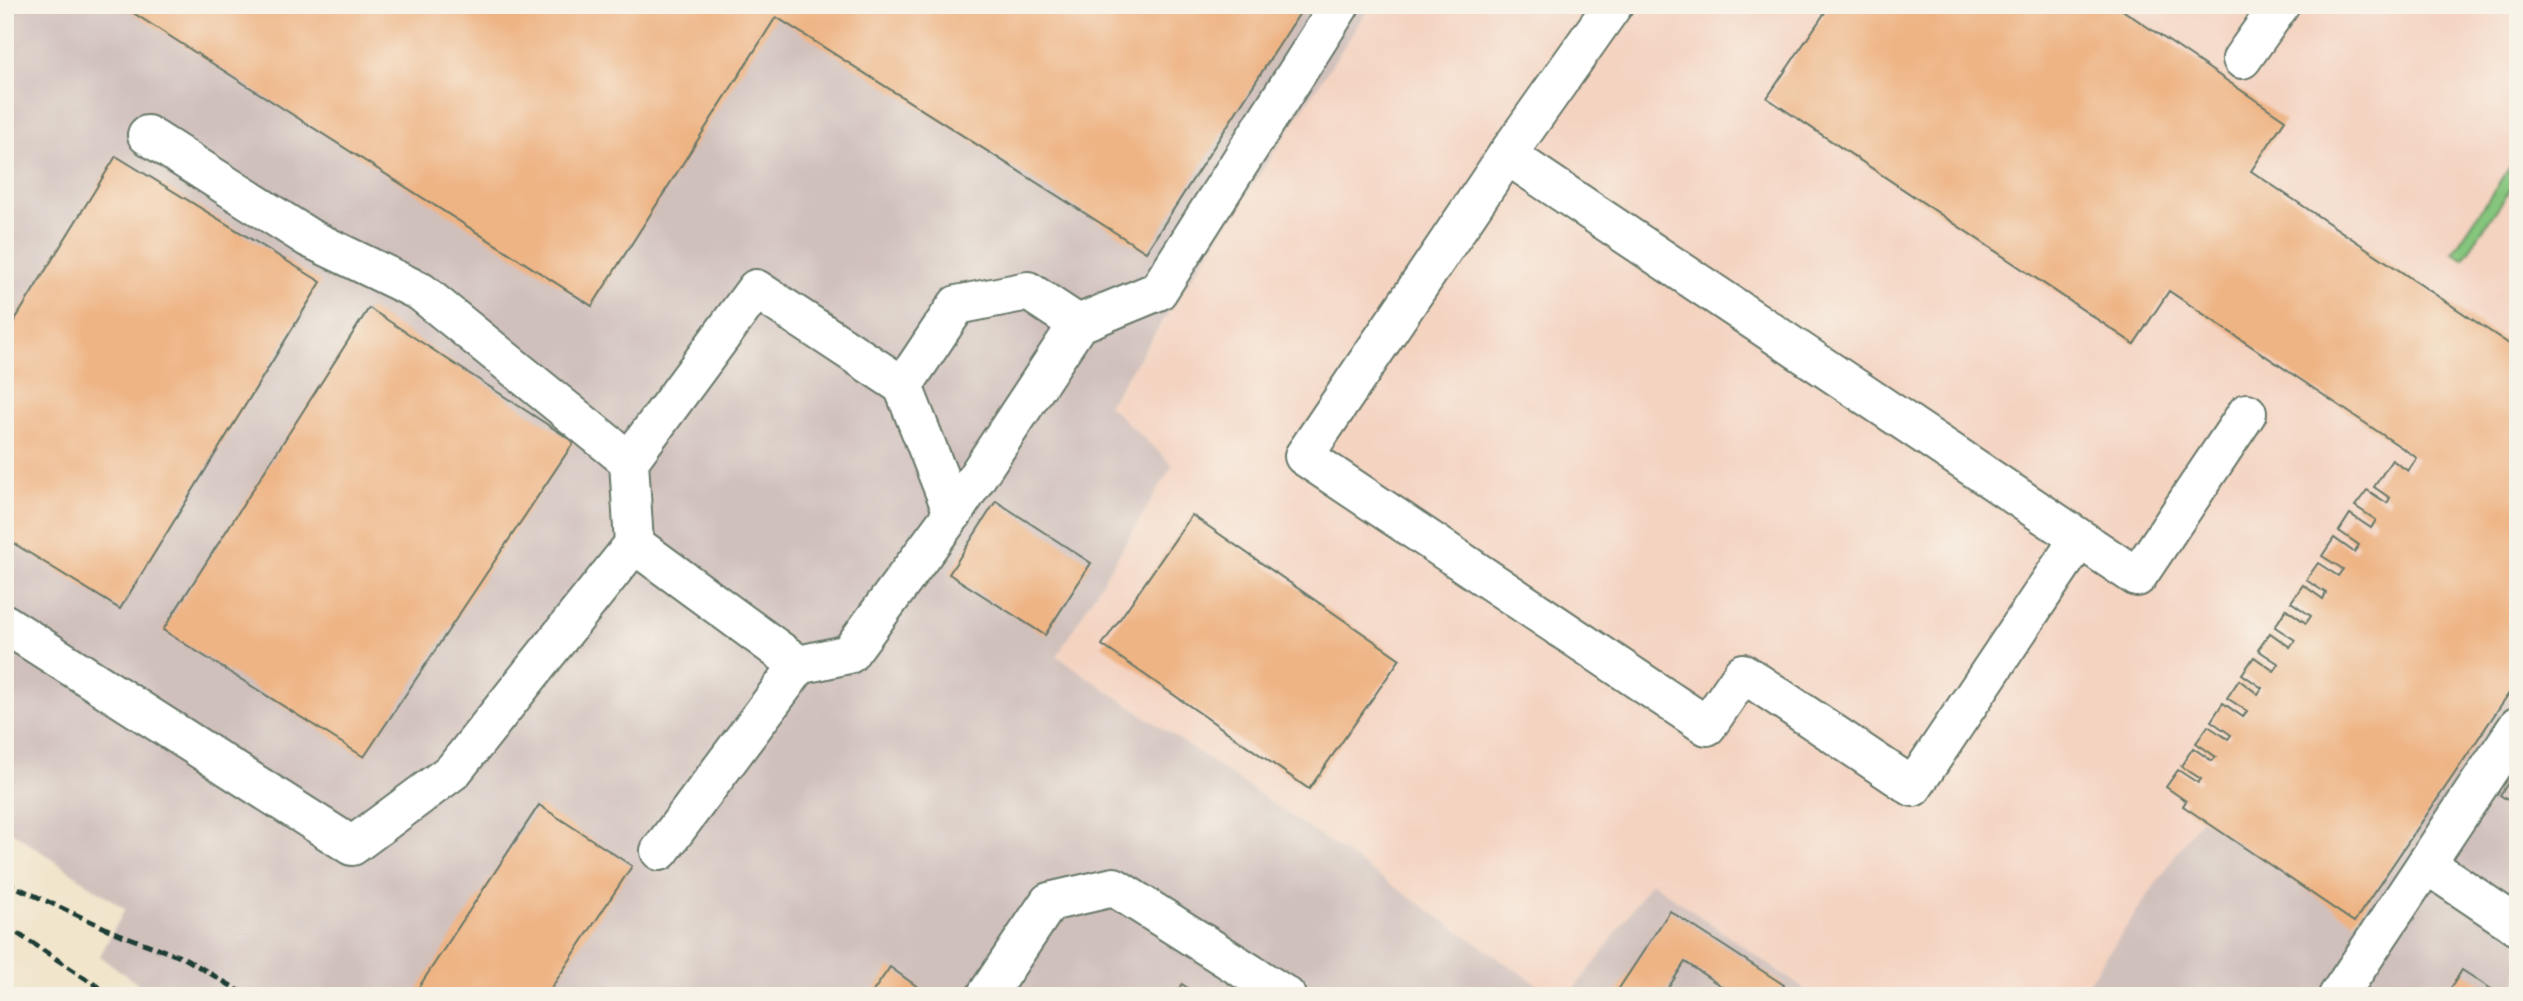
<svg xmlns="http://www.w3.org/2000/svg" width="2523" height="1001" viewBox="0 0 2523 1001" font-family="'Balsamiq Sans',sans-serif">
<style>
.built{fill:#f4d3c1}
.industrial{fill:#d0c0bc}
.green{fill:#85c57d;stroke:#528158;stroke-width:2}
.building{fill:#eeb484}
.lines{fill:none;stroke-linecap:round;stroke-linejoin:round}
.minor-casing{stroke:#687869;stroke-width:42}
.minor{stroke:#fff;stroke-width:38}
.rail{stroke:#1f3d34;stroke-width:5;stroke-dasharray:10 5;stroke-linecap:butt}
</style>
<rect width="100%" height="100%" fill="#f7f3e8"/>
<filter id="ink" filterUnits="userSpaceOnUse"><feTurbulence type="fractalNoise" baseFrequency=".0143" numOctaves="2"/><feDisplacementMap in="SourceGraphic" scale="14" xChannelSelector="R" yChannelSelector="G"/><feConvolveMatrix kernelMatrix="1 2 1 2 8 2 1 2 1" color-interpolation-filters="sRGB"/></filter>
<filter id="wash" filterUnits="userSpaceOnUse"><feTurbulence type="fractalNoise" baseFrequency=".00686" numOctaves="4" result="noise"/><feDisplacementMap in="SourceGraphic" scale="28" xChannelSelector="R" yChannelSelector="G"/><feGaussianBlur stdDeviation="1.57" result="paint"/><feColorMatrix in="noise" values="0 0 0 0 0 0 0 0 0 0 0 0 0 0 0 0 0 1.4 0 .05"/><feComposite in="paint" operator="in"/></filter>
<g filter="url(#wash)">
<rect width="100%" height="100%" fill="#f1e5cc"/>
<polygon class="built" points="1371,5 2518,5 2518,680 2354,922 2201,819 2079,996 1814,996 1651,882 1598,959 1568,996 1554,996 1057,656 1173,465 1108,406"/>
<g class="industrial">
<polygon points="5,5 1371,5 1108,405 1173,465 1057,656 1554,996 154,996 100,956 125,909 5,827"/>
<polygon points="2518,680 2518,996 2079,996 2201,818 2355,922"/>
<polygon points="1651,882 1814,996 1568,996 1598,959"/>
</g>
<polygon class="green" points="2518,155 2518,178 2463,259 2453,252"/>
<g id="blocks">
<g class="building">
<polygon points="121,5 1305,5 1146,252 776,17 592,306"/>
<polygon points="1830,5 2115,5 2285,120 2251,171 2518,350 2518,680 2354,922 2183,806 2186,801 2166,787 2178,770 2198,783 2201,779 2181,766 2193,748 2212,761 2216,757 2196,743 2208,726 2228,739 2231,735 2211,721 2223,703 2243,717 2247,711 2227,698 2239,680 2258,694 2262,688 2242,674 2254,657 2274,671 2279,664 2258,650 2270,633 2290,647 2295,640 2275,627 2286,609 2306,623 2311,616 2291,602 2303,585 2323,599 2326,593 2306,580 2318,563 2338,576 2343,569 2322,556 2334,538 2354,552 2359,545 2339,531 2350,514 2371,528 2376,520 2355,506 2367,490 2387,503 2390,498 2374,487 2392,460 2408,471 2417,458 2169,291 2134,344 1767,98"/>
<polygon points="116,156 321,282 120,609 5,538 5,336"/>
<polygon points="369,308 574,442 364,757 163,630"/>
<polygon points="996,501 1091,563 1045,635 949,574"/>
<polygon points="1192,515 1400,659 1309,789 1102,645"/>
<polygon points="2518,768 2518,807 2500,795"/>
<polygon points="539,805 632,866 546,996 413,996"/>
<polygon points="1670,911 1784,985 1777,996 1736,996 1685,962 1663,996 1614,996"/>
<polygon points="890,967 926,993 924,996 870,996"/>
<polygon points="2462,970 2502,996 2446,996"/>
<polygon points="1182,984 1199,996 1174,996"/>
</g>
</g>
</g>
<g filter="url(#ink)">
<use href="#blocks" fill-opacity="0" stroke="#687869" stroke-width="2"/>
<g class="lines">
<g class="minor-casing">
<g id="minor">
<polyline points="1613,5 1507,155 1304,456 1707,726 1743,673 1913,787 2079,539"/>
<polyline points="2242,59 2280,5"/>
<polyline points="147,135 309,238 421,292 629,461"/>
<polyline points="1507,155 2137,577 2247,413"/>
<polyline points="903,386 953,513"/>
<polyline points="634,544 629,461 756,289 903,386 957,305 1028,291 1078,324"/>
<polyline points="5,624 352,846 453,771 634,544 799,665 849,654 953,513 1078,324 1158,291 1340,5"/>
<polyline points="660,851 799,665"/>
<polyline points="2426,864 2518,926"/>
<polyline points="986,996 1049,902 1114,887 1286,996"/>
<polyline points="2338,996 2518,726"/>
</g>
</g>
<use href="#minor" class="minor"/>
<g class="rail">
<polyline points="5,882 114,932 186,959 248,996"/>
<polyline points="5,925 112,996"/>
</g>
</g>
</g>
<rect width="2523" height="1001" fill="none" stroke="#f7f3e8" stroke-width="28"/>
</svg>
